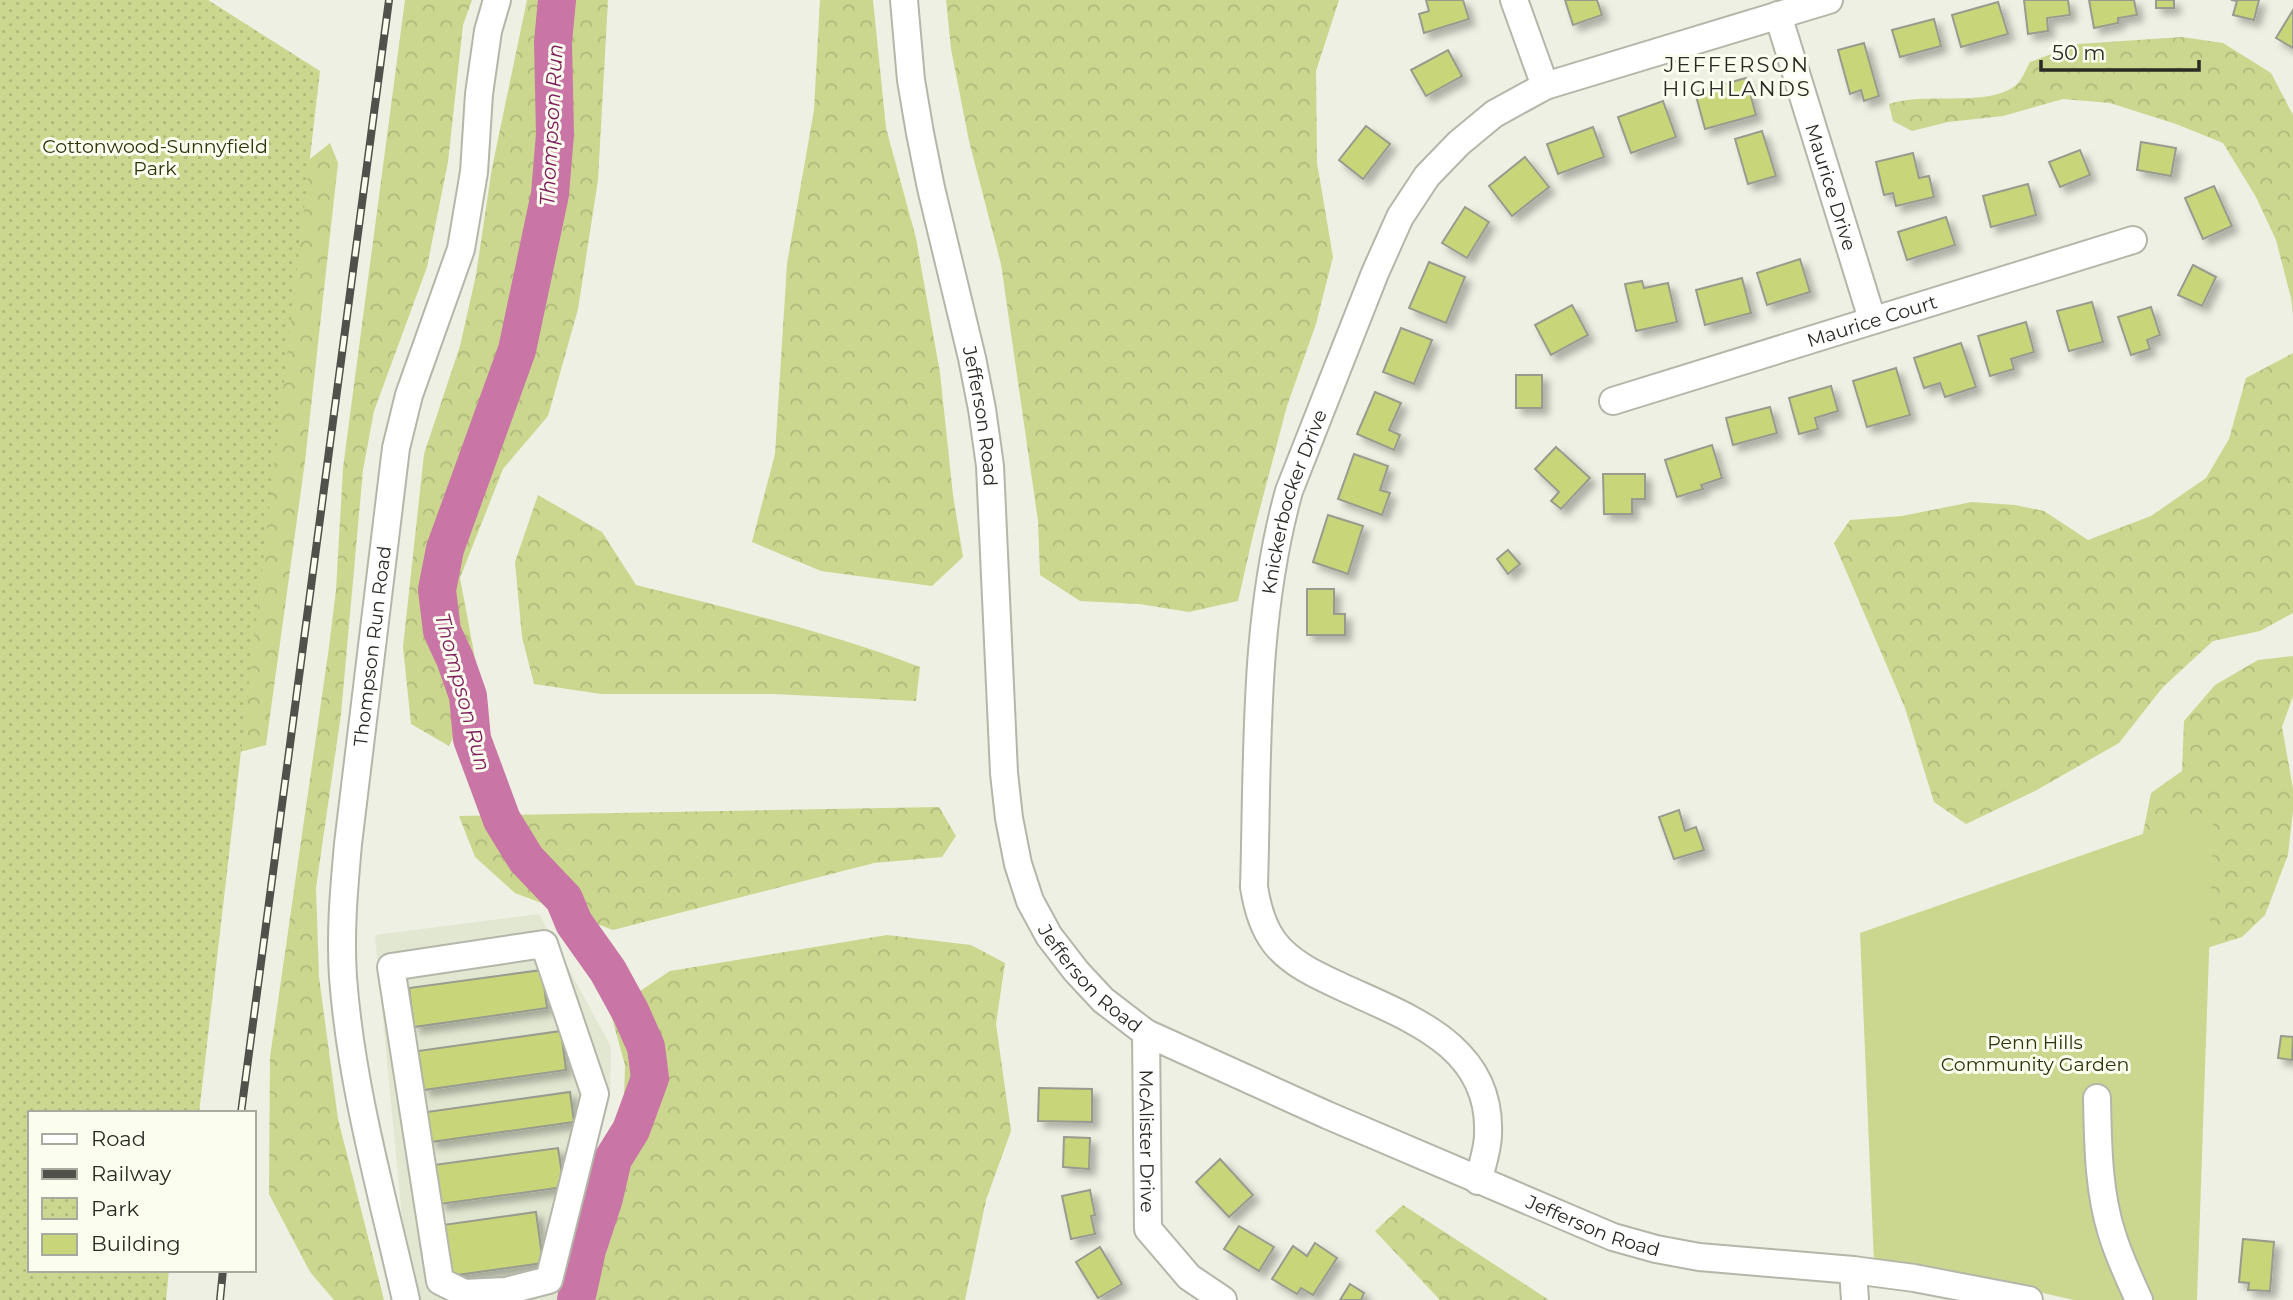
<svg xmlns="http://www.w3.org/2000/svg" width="2293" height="1300" viewBox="0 0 2293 1300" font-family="Montserrat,sans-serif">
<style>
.built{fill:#e2e7d1}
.forest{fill:url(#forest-crowns)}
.park{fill:url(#park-dots)}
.garden{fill:#cbd78f}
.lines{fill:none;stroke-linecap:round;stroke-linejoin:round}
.river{stroke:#c975a5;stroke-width:38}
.building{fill:#c8d679;stroke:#989b8e;stroke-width:2;filter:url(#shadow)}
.minor-casing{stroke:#b4b6a9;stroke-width:30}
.minor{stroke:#fff;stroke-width:26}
.rail-casing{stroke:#50514a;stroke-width:8}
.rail{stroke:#fbfeef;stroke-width:5;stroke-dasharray:16;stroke-linecap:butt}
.labels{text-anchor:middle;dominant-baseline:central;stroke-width:6;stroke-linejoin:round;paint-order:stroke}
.park-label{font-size:19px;fill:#2e330a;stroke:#fbfeef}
.street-label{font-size:19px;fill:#2a2b25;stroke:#fbfeef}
.neighbourhood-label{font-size:21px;letter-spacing:2px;fill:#2a2b25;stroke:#fbfeef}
.water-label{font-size:21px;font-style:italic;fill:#7f1c5d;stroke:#fbfeef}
</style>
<defs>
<pattern id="forest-crowns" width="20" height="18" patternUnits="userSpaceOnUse" patternTransform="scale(1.75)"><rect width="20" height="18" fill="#cbd78f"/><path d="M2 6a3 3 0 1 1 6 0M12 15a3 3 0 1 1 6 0" fill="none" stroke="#aeb97b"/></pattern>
<pattern id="park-dots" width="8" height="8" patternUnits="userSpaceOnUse" patternTransform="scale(1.75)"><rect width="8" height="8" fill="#cbd78f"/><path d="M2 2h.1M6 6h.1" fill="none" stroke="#aeb97b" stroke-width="1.8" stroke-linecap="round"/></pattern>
<filter id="shadow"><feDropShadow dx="6" dy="6" stdDeviation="3.5" flood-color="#0004"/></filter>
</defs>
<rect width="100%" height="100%" fill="#edf0e2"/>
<polygon class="built" points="539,914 611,1047 610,1096 557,1300 421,1300 402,1218 375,935"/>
<g class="forest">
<polygon points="405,0 472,0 463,25 448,162 427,267 374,411 363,470 341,714 316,888 319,977 338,1119 384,1300 334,1300 310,1272 269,1194 270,1057 329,647 336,590 343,468"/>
<polygon points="527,0 608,0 598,180 578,309 548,416 503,469 460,578 480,685 449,746 411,724 403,647 424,454 460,346 476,275 492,168"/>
<polygon points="820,0 873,0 886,128 916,238 940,373 953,495 963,557 932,586 821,571 752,542 775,454 787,264 814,110"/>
<polygon points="946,0 1339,0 1316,71 1317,163 1333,257 1316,324 1287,406 1254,531 1238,601 1189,612 1139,604 1080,601 1040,575 1038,521 1001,264 969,141 951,49"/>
<path d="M2182 37 2223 43 2271 73 2293 115V315L2291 298 2276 240 2256 197 2223 143 2176 124 2110 103 2063 99 2003 116 1948 122 1912 131 1893 121 1889 104C1926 91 1984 108 2015 86 2022 81 2026 69 2030 62L2078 44Z"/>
<polygon points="330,143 338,163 305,461 266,745 232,754 261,198"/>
<polygon points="2293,353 2293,613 2260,631 2213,641 2163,687 2119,743 2035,791 1966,824 1934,802 1905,708 1834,543 1850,520 1902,516 1972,502 2015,505 2044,511 2088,540 2151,516 2206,478 2229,439 2246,378"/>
<path d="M538 495 602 532 636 585C732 609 828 632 920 667L916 701 774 694H601L534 684 522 637 515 562Z"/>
<polygon points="2293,656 2293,696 2282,727 2293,789 2293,810 2288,855 2265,915 2242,937 2194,952 2137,863 2151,793 2182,771 2184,721 2215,685 2258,660"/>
<polygon points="939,807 956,836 942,857 874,863 613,930 515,893 475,857 459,816"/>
<polygon points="887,935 971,945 1005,963 996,1024 1011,1131 986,1200 965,1300 592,1300 621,1202 625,1065 610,1011 670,971"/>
<polygon points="1403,1205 1549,1300 1440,1300 1375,1231"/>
</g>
<polygon class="park" points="0,0 208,0 320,71 199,1113 30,1113 30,1270 169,1270 166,1300 0,1300"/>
<polygon class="garden" points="2214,809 2197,1300 2074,1300 1991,1281 1874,1263 1860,933"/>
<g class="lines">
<polyline class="river" points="557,0 553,42 555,134 550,194 517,350 445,549 437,590 442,631 455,659 468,696 472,739 502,820 526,859 564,899 574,923 608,971 631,1013 646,1047 650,1078 631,1130 613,1159 604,1198 587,1250 576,1300"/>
</g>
<g class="building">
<polygon points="1426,0 1463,0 1469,19 1424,33 1419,14 1429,11"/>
<polygon points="1565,0 1597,0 1602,15 1573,25"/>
<polygon points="2024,0 2068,0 2070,15 2047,18 2048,31 2028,34"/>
<polygon points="2089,0 2134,0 2137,15 2118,18 2118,23 2094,28"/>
<rect x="2156" y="0" width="18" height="8"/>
<polygon points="2231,0 2259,0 2254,20 2233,15 2237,1"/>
<polygon points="1998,2 2008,34 1961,47 1952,15"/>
<polygon points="2293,10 2293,48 2276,38"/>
<polygon points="1934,19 1941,46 1900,57 1892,30"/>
<polygon points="1864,43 1879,96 1864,101 1861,90 1850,94 1838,50"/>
<polygon points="1448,50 1462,76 1426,96 1411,70"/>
<polygon points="1746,78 1756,115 1705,129 1695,92"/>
<polygon points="1663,101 1676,137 1631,153 1618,117"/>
<polygon points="1366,126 1390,144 1363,179 1339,160"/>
<polygon points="1593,127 1604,157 1558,174 1547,144"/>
<polygon points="1762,131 1776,176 1748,184 1735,139"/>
<polygon points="2141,142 2176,148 2171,176 2137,170"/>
<polygon points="2080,150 2090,175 2060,187 2049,162"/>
<polygon points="1913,153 1919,178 1929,176 1934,197 1896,206 1893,193 1884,195 1876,162"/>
<polygon points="1525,157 1549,187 1512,216 1489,186"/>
<polygon points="2028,184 2036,215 1991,227 1983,196"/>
<polygon points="2214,186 2232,226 2203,239 2185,198"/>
<polygon points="1465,207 1489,222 1467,258 1442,243"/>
<polygon points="1946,217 1955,245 1907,260 1898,232"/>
<polygon points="1800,259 1810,292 1767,305 1757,273"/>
<polygon points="1429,262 1465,277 1446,323 1409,308"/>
<polygon points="2193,265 2216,277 2202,306 2178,295"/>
<polygon points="1742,278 1751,313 1705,325 1696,290"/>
<polygon points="1642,281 1644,288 1668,283 1677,322 1636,331 1625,284"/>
<polygon points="2092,302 2103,342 2069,351 2057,311"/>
<polygon points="1572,305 1588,335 1551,355 1535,325"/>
<polygon points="2151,307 2160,335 2147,340 2150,349 2131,355 2118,317"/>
<polygon points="2026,322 2034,352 2011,359 2014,369 1990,376 1978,336"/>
<polygon points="1401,328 1432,340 1414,384 1383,372"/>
<polygon points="1961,343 1976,387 1945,397 1940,383 1924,388 1914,358"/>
<polygon points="1896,368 1910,415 1867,427 1853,381"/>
<rect x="1516" y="375" width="26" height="33"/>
<polygon points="1831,386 1838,411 1815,418 1818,429 1799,434 1789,398"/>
<polygon points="1375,392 1401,403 1389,430 1400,435 1394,450 1357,434"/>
<polygon points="1770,407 1777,433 1733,445 1726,418"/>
<polygon points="1712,445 1722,478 1701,485 1703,489 1677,497 1665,460"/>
<polygon points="1556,447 1590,478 1561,509 1551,501 1559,492 1535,469"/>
<polygon points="1354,454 1388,466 1380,490 1390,493 1382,515 1338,499"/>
<polygon points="1603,474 1645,474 1645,499 1632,499 1632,514 1604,514"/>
<polygon points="1328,515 1363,526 1348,574 1313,562"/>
<polygon points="1508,550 1520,564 1508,574 1497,559"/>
<polygon points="1307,589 1334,589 1334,614 1345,614 1345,635 1307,635"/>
<polygon points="1679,810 1685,831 1696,827 1704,850 1674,859 1659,817"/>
<polygon points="542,970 547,1008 414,1027 409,988"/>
<polygon points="561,1031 566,1070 424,1090 418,1051"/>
<polygon points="2281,1036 2293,1037 2292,1060 2278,1058"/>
<polygon points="1039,1088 1092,1089 1092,1122 1038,1121"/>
<polygon points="570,1092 574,1122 431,1142 427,1112"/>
<polygon points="1064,1137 1090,1138 1089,1169 1063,1167"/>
<polygon points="558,1148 564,1187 440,1204 434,1165"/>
<polygon points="1220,1159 1253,1195 1229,1217 1196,1182"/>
<polygon points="1090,1190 1095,1215 1091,1216 1095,1234 1071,1239 1062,1196"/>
<polygon points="536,1212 543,1263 450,1276 443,1225"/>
<polygon points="1239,1226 1274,1247 1259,1271 1224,1249"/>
<polygon points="2243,1239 2274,1242 2270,1291 2248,1290 2249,1283 2239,1282"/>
<polygon points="1315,1243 1337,1258 1313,1295 1301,1288 1297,1294 1272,1279 1293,1246 1307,1256"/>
<polygon points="1100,1247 1122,1284 1098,1298 1076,1262"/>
<polygon points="1350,1284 1364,1293 1361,1300 1340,1300"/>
</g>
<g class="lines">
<g class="minor-casing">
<g id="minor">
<path id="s1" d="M904 0 911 80 920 133 931 188 972 358 982 409 990 466 1004 773 1009 818 1018 864 1030 901 1049 936 1076 971 1103 1000 1146 1033 1327 1115 1613 1237 1656 1249 1699 1257 1853 1270 1914 1278 2029 1300"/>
<polyline points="1514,0 1545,86"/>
<path id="s2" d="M1778 15 1872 319"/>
<path id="s3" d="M1613 401 2133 240"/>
<polygon points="544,944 595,1094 549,1280 506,1291 464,1293 440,1281 391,967"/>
<path id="s4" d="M1146 1033 1148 1229 1189 1277 1223 1300"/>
<path d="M2097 1098C2098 1143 2098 1190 2112 1234 2119 1257 2129 1278 2139 1300"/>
<path id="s5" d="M1478 1181C1482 1166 1488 1149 1488 1134 1492 1044 1406 1017 1340 986 1316 975 1290 963 1274 942 1262 926 1257 906 1254 887 1258 754 1253 621 1289 491L1375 273 1400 217 1427 176 1459 143 1494 114 1545 86 1829 0"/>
<polyline points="1853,1270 1855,1300"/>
<path id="s6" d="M406 1300C382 1194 351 1086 343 977 340 932 344 889 348 844L396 448 409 395 461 249 474 172 479 94 488 31 497 0"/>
</g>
</g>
<use href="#minor" class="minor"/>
<g class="rail-casing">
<g id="rail">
<polyline points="241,1113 389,0"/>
<polyline points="220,1300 223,1270"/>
</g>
</g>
<use href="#rail" class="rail"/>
</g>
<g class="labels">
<g class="park-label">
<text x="155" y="146">Cottonwood-Sunnyfield<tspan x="155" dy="22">Park</tspan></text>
<text x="2035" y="1042">Penn Hills<tspan x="2035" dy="22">Community Garden</tspan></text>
</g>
<g class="street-label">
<text stroke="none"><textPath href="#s2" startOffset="180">Maurice Drive</textPath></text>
<text stroke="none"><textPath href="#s3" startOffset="271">Maurice Court</textPath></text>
<text stroke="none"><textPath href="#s1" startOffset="424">Jefferson Road</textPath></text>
<text stroke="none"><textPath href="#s5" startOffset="802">Knickerbocker Drive</textPath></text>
<text stroke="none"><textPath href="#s6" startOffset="662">Thompson Run Road</textPath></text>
<text stroke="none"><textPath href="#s1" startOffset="1012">Jefferson Road</textPath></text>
<text stroke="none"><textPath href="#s4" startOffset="108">McAlister Drive</textPath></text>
<text stroke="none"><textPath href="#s1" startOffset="1578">Jefferson Road</textPath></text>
</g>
<g class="neighbourhood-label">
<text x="1737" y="64">JEFFERSON<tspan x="1737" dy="24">HIGHLANDS</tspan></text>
</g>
<g class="water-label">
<text transform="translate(551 125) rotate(-87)">Thompson Run</text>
<text transform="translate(463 692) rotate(75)">Thompson Run</text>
</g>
</g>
<rect x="28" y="1111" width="228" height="161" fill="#fbfeef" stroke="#a7aa9e" stroke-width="2"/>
<rect x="42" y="1134" width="35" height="10" fill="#ffffff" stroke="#a7aa9e" stroke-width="2"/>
<text x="91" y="1146" font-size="21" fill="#2a2b25">Road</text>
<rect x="42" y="1169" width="35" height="10" fill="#50514a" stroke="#a7aa9e" stroke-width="2"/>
<text x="91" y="1181" font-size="21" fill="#2a2b25">Railway</text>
<rect x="42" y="1198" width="35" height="21" fill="url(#park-dots)" stroke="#a7aa9e" stroke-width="2"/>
<text x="91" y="1216" font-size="21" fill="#2a2b25">Park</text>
<rect x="42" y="1234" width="35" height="21" fill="#c8d679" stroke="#a7aa9e" stroke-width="2"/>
<text x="91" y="1251" font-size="21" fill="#2a2b25">Building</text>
<path d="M2041 60v10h158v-10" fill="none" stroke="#2a2b25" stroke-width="3.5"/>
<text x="2052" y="60" font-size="21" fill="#2a2b25" stroke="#fbfeef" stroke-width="5" paint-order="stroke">50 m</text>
</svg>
